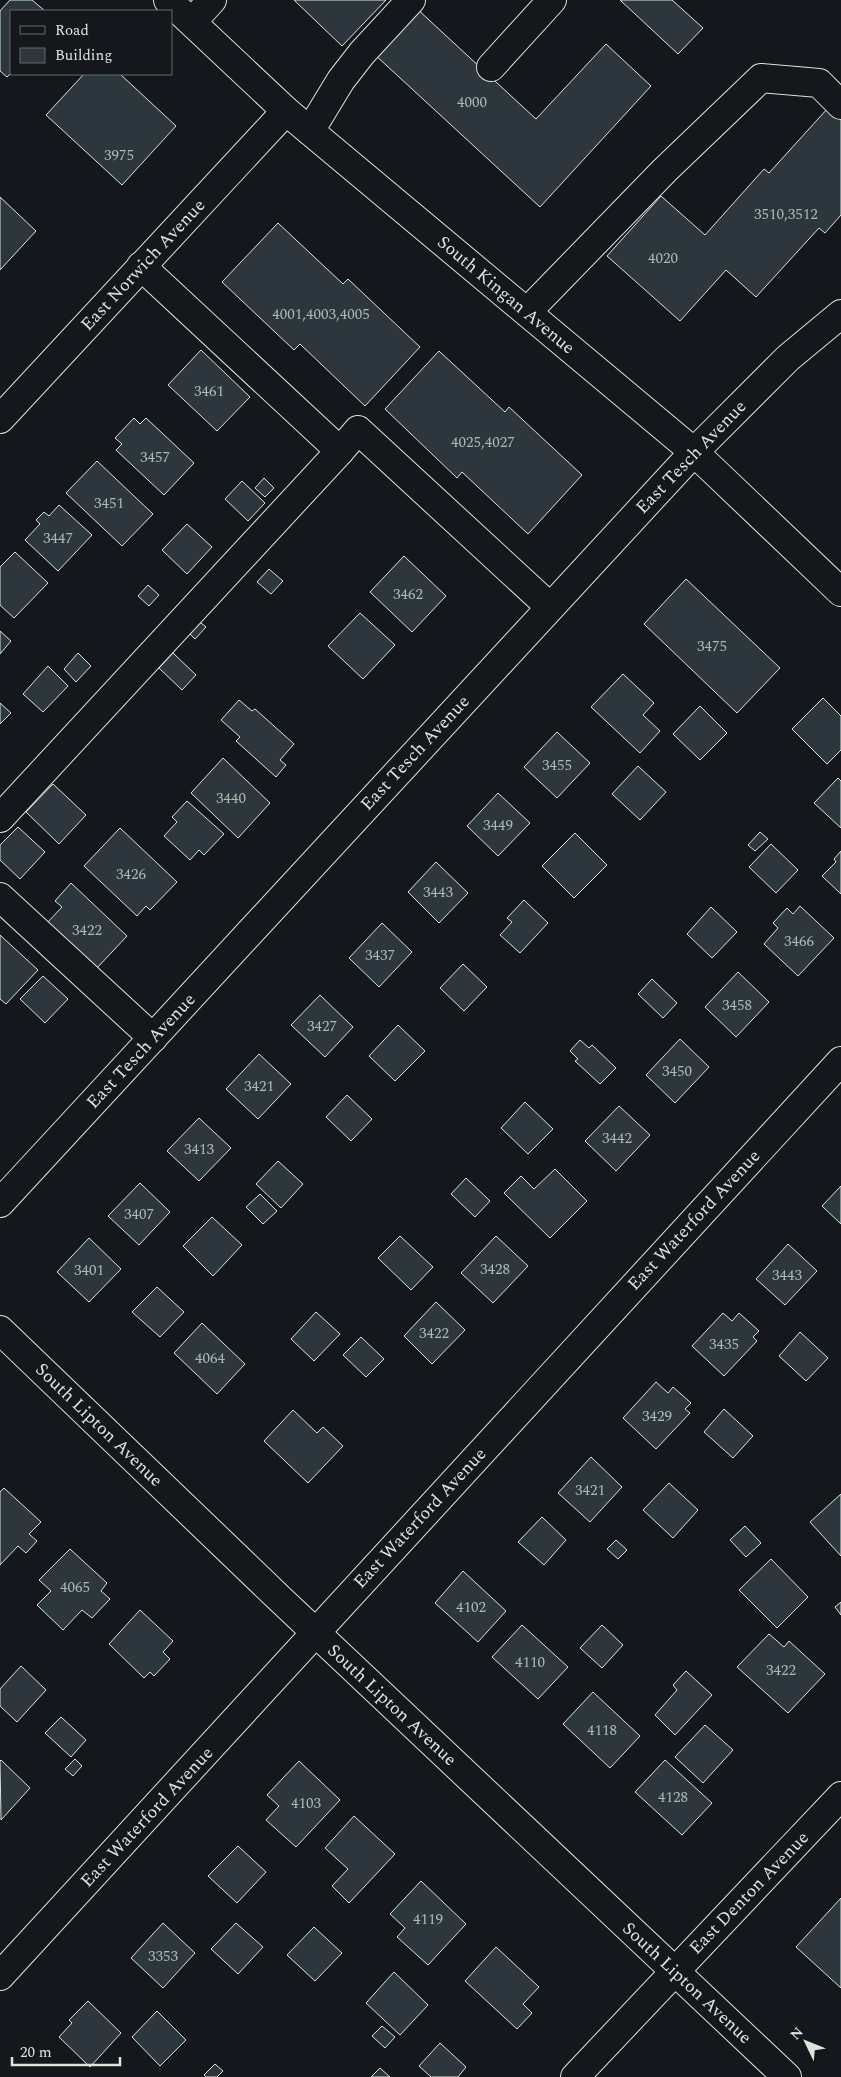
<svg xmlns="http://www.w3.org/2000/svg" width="841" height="2077" viewBox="0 0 841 2077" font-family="Spectral,serif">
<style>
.building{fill:#2c363c;stroke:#d8e6dc}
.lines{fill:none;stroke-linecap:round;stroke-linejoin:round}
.minor-casing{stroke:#d8e6dc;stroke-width:30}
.minor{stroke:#14181c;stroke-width:28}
.labels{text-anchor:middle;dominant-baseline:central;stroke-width:4;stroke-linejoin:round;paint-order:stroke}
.number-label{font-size:15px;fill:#adbab4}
.street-label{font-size:18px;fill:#d8e6dc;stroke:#14181c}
</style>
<rect width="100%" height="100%" fill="#14181c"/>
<g class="building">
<polygon points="10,0 32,0 45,11 11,11 11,73 7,77 0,71 0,11"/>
<polygon points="294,0 386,0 342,46"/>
<polygon points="620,0 672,0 703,28 678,54"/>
<polygon points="415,7 536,119 606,44 651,86 540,207 373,53"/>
<polygon points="84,74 120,74 176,126 122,185 46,115"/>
<polygon points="828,108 841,119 841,215 825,233 819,228 756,297 726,270 680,321 607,256 661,196 705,235 764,169 769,173"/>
<polygon points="0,197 36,231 0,270"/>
<polygon points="278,223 343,284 348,279 420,347 365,406 300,344 294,350 222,282"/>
<polygon points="201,350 250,397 217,431 168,385"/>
<polygon points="439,351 505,412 509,407 582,475 528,534 462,472 457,478 385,409"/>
<polygon points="134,418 140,424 146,418 194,463 164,495 116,450 122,444 115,438"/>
<polygon points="97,461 153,514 122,546 66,493"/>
<polygon points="264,478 274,488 265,497 255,488"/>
<polygon points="242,481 265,503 248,521 225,499"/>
<polygon points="59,505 92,535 58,571 25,540 40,524 36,520 44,512 49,516"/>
<polygon points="187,524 212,547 187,574 162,550"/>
<polygon points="15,552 48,583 14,618 0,605 0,567"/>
<polygon points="404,556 446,596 412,632 370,592"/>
<polygon points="269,569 283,581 271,594 257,582"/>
<polygon points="686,579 780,668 737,713 644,624"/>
<polygon points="148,585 159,595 149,606 138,596"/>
<polygon points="360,613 395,645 363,679 328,646"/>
<polygon points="197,620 206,627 195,639 187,631"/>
<polygon points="0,631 11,641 0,654"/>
<polygon points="78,653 91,666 76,682 64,669"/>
<polygon points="173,653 196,675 182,690 159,668"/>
<polygon points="48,666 68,686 43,712 23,694"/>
<polygon points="623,674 654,703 643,715 660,731 640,753 591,707"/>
<polygon points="823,698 841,716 841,750 827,764 792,729"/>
<polygon points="239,700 252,711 255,709 294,744 280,760 286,765 276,777 236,741 240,737 221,720"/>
<polygon points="0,703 11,713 0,724"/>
<polygon points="700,706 727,733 700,760 673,734"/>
<polygon points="557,732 590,763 557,798 524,767"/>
<polygon points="223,758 270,803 238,838 191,793"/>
<polygon points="638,766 666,792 640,820 612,794"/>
<polygon points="838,778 841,781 841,828 814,803"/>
<polygon points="53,784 86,815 59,844 26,812"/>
<polygon points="498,793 530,823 498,856 467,826"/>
<polygon points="187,801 224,834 204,855 199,850 190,860 164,836 177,822 172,817"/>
<polygon points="18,827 45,852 20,879 0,860 0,845"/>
<polygon points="120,828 177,882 150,910 146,906 137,916 84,866"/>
<polygon points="760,832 768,839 755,851 748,845"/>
<polygon points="575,833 607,865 574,898 542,866"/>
<polygon points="771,844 798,870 776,893 749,867"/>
<polygon points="841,851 841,894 822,876 836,862 834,859"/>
<polygon points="436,862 468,893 439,923 408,892"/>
<polygon points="71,883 127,936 96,969 47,923 62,907 55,901"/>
<polygon points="524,900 548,923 520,953 500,935 512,922 507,918"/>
<polygon points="800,906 834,938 798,976 764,944 778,928 773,923 787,908 793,914"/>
<polygon points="711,907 737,932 712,958 687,934"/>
<polygon points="382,923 412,952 379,987 349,958"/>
<polygon points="0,935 38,970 6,1004 0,999"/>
<polygon points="463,964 487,987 464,1011 440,988"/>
<polygon points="738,972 769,1002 736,1037 705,1007"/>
<polygon points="43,976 68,999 45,1023 20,999"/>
<polygon points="652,979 677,1003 663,1018 638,994"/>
<polygon points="320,995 353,1027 325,1057 291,1025"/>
<polygon points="398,1025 425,1051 395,1081 369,1056"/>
<polygon points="680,1039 709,1067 675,1103 646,1075"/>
<polygon points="580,1040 589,1048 592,1045 616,1068 600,1084 575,1061 578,1059 570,1051"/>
<polygon points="259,1054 291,1084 258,1119 226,1089"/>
<polygon points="347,1095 372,1119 351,1141 326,1117"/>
<polygon points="525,1102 553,1129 528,1154 501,1128"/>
<polygon points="619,1106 650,1135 616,1171 585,1141"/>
<polygon points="199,1118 231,1148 199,1181 167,1151"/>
<polygon points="278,1161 303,1184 281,1208 256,1184"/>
<polygon points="555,1169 587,1201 550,1238 504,1193 521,1176 534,1189"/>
<polygon points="466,1178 490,1201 475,1217 451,1194"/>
<polygon points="140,1183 170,1212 139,1245 108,1216"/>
<polygon points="841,1186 841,1224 822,1206"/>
<polygon points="260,1194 277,1211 263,1224 246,1207"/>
<polygon points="212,1217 242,1245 213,1276 183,1246"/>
<polygon points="400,1236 433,1267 411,1290 378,1258"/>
<polygon points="496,1236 528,1266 493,1303 461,1273"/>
<polygon points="89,1238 121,1269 89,1302 57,1272"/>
<polygon points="788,1244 817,1271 785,1305 756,1279"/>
<polygon points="157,1287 184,1312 160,1337 132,1312"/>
<polygon points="436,1302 465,1330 432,1364 404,1336"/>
<polygon points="316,1312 340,1334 314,1361 291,1339"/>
<polygon points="723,1313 732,1321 739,1313 759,1331 753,1337 757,1341 724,1376 692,1346"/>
<polygon points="202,1323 245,1364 217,1394 174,1353"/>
<polygon points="800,1332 828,1358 806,1381 779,1356"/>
<polygon points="361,1337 384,1359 366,1377 343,1355"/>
<polygon points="656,1382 668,1393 673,1387 691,1403 685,1409 690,1413 656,1449 623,1418"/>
<polygon points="724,1409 753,1436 733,1458 704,1432"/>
<polygon points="293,1410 317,1433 323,1427 343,1446 308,1483 264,1441"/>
<polygon points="591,1457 622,1487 590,1522 558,1493"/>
<polygon points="669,1483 698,1510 673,1538 643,1510"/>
<polygon points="4,1488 41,1522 29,1534 37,1541 26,1553 18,1546 0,1565 0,1492"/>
<polygon points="841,1494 841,1556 810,1522"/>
<polygon points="542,1517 566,1540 544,1565 518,1542"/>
<polygon points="745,1526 761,1543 746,1557 730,1540"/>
<polygon points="616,1540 627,1550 618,1559 607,1549"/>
<polygon points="70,1549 107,1583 101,1591 110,1599 92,1618 82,1610 63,1630 37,1605 51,1591 39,1580"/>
<polygon points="771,1559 808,1597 777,1628 739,1590"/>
<polygon points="463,1571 506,1611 478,1642 435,1603"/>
<polygon points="841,1602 841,1615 835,1607"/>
<polygon points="140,1610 173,1641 163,1652 170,1659 154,1676 150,1672 144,1678 109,1644"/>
<polygon points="522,1625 568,1667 538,1699 492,1657"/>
<polygon points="602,1625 623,1645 602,1668 580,1648"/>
<polygon points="769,1634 784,1647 789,1641 825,1674 788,1713 737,1667"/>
<polygon points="21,1666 46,1690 17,1722 0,1706 0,1689"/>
<polygon points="686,1671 712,1695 675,1735 655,1715 677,1690 673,1685"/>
<polygon points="593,1692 640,1736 610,1768 563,1724"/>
<polygon points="61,1717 86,1740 71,1757 45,1733"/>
<polygon points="705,1725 733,1750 703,1783 675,1757"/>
<polygon points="75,1759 82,1766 73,1776 65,1769"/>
<polygon points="1,1760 30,1788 1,1820 0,1761"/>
<polygon points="665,1760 712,1803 682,1835 635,1792"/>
<polygon points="299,1761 340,1800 296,1847 266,1820 279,1806 267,1795"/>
<polygon points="354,1816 395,1854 349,1903 332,1886 348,1869 325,1848"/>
<polygon points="238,1846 266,1872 237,1903 208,1876"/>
<polygon points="421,1881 466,1924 428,1965 397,1937 405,1928 390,1914"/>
<polygon points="841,1898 841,1988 796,1947"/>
<polygon points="163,1923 195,1953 163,1988 131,1958"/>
<polygon points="236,1923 263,1947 238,1974 211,1949"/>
<polygon points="314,1927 342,1953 315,1981 287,1955"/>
<polygon points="496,1947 539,1987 523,2004 532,2013 517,2029 465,1981"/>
<polygon points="394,1972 428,2005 400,2035 366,2003"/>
<polygon points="88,2001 121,2033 90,2067 59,2037 72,2023 69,2020"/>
<polygon points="157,2011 186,2040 160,2066 132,2037"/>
<polygon points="382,2026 395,2037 385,2048 372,2036"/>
<polygon points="440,2043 466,2067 458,2077 431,2077 419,2066"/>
<polygon points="215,2064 223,2071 217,2077 206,2077 204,2075"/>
<polygon points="380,2068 390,2077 371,2077"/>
</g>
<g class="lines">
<g class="minor-casing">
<g id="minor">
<polyline points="168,0 286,111 694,452 841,592"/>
<polyline points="192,22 212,0"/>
<polyline points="491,67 552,0"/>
<polyline points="310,131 341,80 362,53 411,0"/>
<polyline points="527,312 665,170 761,78 819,83 841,105"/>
<polyline points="0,419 286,111"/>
<polyline points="340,451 358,430 550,607"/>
<polyline points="0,818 340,451 141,266"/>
<polyline points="0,897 153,1038"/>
<polyline points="0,1203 694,452 788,358 841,314"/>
<polyline points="0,1330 279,1598 787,2077"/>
<polyline points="0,1976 841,1061"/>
<polyline points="575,2077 841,1796"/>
</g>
</g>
<use href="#minor" class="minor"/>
</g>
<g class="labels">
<g class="number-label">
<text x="472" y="102">4000</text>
<text x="119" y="155">3975</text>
<text x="786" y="214">3510,3512</text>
<text x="663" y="258">4020</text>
<text x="321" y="314">4001,4003,4005</text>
<text x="209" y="391">3461</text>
<text x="483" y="442">4025,4027</text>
<text x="155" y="457">3457</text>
<text x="109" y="503">3451</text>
<text x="58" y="538">3447</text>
<text x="408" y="594">3462</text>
<text x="712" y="646">3475</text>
<text x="557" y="765">3455</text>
<text x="231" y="798">3440</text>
<text x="498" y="825">3449</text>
<text x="131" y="874">3426</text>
<text x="438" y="892">3443</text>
<text x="87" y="930">3422</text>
<text x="799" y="941">3466</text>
<text x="380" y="955">3437</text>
<text x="737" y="1005">3458</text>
<text x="322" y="1026">3427</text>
<text x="677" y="1071">3450</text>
<text x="259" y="1086">3421</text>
<text x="617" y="1138">3442</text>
<text x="199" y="1149">3413</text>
<text x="139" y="1214">3407</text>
<text x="495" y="1269">3428</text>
<text x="89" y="1270">3401</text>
<text x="787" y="1275">3443</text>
<text x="434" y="1333">3422</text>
<text x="724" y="1344">3435</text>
<text x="210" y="1358">4064</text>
<text x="657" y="1416">3429</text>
<text x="590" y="1490">3421</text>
<text x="75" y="1587">4065</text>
<text x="471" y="1607">4102</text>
<text x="530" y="1662">4110</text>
<text x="781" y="1670">3422</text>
<text x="602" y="1730">4118</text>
<text x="673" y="1797">4128</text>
<text x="306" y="1803">4103</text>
<text x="428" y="1919">4119</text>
<text x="163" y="1956">3353</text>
</g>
<g class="street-label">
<text transform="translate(143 265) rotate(-47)">East Norwich Avenue</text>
<text transform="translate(506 295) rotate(40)">South Kingan Avenue</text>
<text transform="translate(691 457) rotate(-46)">East Tesch Avenue</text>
<text transform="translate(415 753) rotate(-47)">East Tesch Avenue</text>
<text transform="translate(141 1051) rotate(-47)">East Tesch Avenue</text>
<text transform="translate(694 1220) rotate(-47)">East Waterford Avenue</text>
<text transform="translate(99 1425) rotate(44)">South Lipton Avenue</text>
<text transform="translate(420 1518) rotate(-47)">East Waterford Avenue</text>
<text transform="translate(392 1705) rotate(43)">South Lipton Avenue</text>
<text transform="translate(147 1817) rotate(-47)">East Waterford Avenue</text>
<text transform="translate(749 1893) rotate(-46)">East Denton Avenue</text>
<text transform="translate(687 1983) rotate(43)">South Lipton Avenue</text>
</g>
</g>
<rect x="10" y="10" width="162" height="65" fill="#14181c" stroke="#626a69"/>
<rect x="20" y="26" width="25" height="8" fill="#14181c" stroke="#626a69"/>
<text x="55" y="35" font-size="15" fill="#d8e6dc">Road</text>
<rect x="20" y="48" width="25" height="15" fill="#2c363c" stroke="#626a69"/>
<text x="55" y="60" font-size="15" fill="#d8e6dc">Building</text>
<g transform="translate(806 2042) rotate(313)" stroke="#14181c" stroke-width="4" paint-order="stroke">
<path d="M0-4L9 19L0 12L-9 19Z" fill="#d8e6dc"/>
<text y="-8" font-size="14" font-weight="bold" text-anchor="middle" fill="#d8e6dc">N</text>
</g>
<path d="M12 2057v8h108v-8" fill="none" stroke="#d8e6dc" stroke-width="2.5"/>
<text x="20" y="2057" font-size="15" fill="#d8e6dc" stroke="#14181c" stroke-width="4" paint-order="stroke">20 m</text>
</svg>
